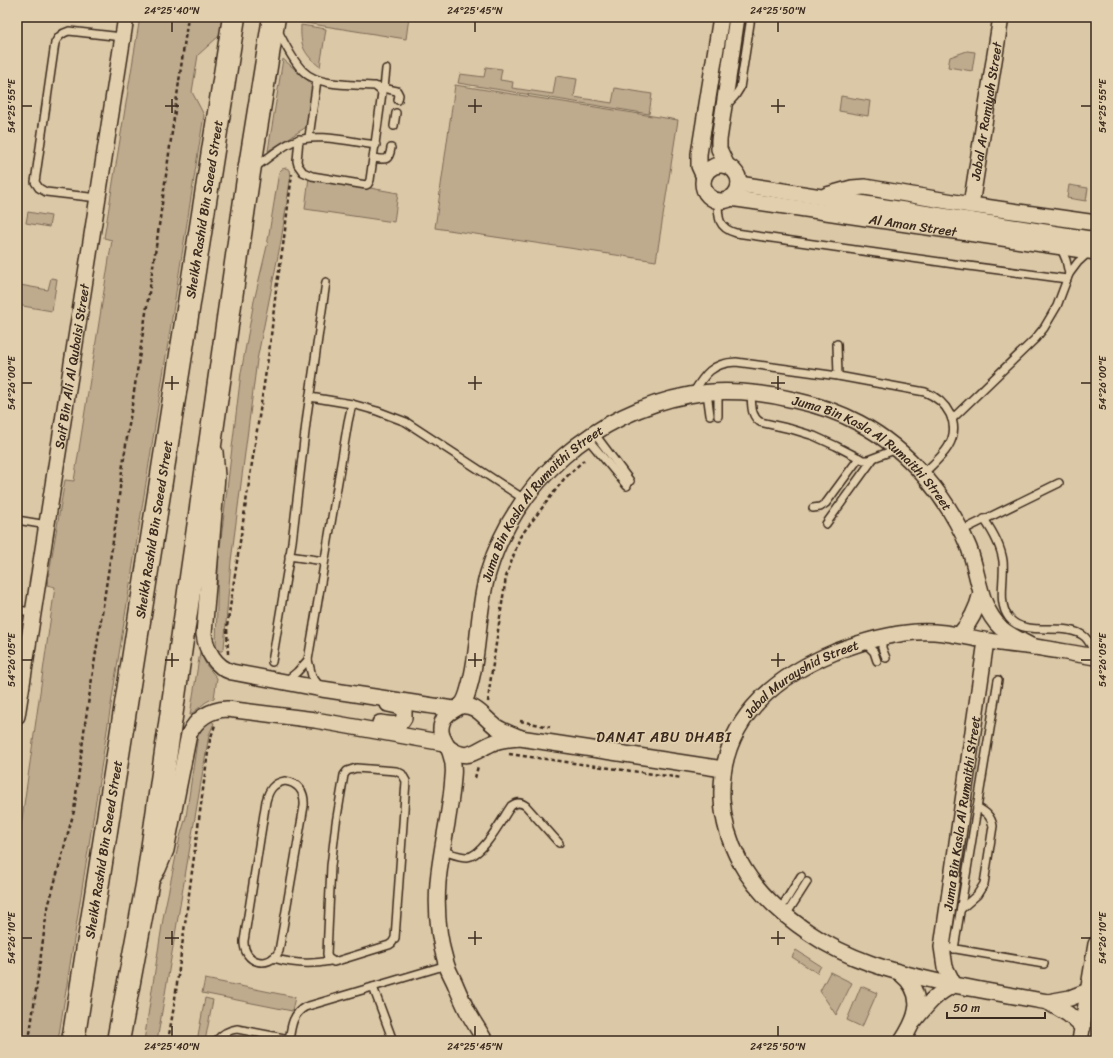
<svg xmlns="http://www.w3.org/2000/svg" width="1113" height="1058" viewBox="0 0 1113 1058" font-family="Sriracha,sans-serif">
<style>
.green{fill:#beab8e;stroke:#7c6a56}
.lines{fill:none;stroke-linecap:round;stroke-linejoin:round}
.service-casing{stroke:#3b2a1e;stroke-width:10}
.minor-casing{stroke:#3b2a1e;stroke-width:18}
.primary-casing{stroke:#3b2a1e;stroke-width:25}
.path{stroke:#3b2a1e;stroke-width:2.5;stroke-dasharray:4 3;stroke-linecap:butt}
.service{stroke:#e2cfad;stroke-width:7}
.minor{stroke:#e2cfad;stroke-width:15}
.primary{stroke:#e2cfad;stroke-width:22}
.ticks{fill:none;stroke:#3b2a1e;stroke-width:1.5}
.labels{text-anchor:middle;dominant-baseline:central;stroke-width:3.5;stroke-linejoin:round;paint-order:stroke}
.street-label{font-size:13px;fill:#3b2a1e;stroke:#e2cfad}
.neighbourhood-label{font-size:14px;letter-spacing:1px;fill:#3b2a1e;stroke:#e2cfad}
.neatline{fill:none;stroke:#3b2a1e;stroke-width:1.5}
.ticks-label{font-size:10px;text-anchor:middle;fill:#3b2a1e}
</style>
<rect width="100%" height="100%" fill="#dbc8a7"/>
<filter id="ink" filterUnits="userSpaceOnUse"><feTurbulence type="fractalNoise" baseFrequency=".025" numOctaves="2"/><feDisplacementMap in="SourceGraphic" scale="8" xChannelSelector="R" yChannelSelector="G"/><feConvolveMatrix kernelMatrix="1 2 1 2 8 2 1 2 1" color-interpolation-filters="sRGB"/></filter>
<g filter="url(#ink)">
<g class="green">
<polygon points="140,17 223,17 220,35 198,55 192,92 204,115 58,1041 17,1041 17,854 55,587 47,585 65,480 74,481 112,240 104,238"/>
<polygon points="300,17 409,17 406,39 299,22"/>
<path d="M301 25 326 29 320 67C304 54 300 46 301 25Z"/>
<polygon points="967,51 975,52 972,71 948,67 950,57"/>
<polygon points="283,59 314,86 308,126 268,151"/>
<polygon points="486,67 502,69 500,80 513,82 512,88 553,94 556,76 577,79 574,97 612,103 615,88 652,94 649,114 458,83 460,74 484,77"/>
<polygon points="455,85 678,120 656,261 435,228"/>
<polygon points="841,96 870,101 868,116 839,111"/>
<polygon points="286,168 290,170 291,175 281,241 257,360 231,561 224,648 222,651 220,651 216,649 216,647 218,564 241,373 254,301 267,246 279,172 282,169"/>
<polygon points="309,177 398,193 394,222 305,209"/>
<polygon points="1069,185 1088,188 1086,201 1067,198"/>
<polygon points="28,212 51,216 49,227 26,223"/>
<polygon points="51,278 57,279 52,311 17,305 20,285 48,290"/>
<polygon points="200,652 207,666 217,678 214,698 206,702 190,715"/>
<polygon points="211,721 214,723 209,735 157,1041 144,1041 164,913 180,837 186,817 198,735 205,725"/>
<polygon points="796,950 821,966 817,973 792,957"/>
<polygon points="830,972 852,983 836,1015 820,991"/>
<polygon points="205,979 295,997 292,1011 202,993"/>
<polygon points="861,986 877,993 862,1027 847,1020"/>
<polygon points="205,998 213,1000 205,1041 197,1041"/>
</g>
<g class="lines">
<g class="service-casing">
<g id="service">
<path d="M278 31C285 44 292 60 303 71 319 87 353 84 375 86L380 90 382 93 370 180 368 184 366 185 312 176 303 172 298 165 297 161 299 139"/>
<polyline points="378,87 397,91 399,95 398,100"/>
<polyline points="384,88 386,69"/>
<polyline points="726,106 735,96 740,88 751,17"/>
<polyline points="394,126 396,113"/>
<polyline points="309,137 317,80"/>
<path d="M374 158C386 160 389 161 391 148"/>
<path d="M254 168C266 160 279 148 292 142 314 132 352 142 376 145"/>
<path d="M98 198 46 192 39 188 35 182 55 43C58 36 62 33 69 31L122 37"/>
<path d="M718 200C718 218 718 228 736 233L954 264 1067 279"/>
<polyline points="1061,248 1066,260 1069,274"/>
<polyline points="837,344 838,376"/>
<path d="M693 393C705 374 712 363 736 362L838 376 925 392C947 401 962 424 948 447 942 457 931 466 923 474"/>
<polyline points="707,393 710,415"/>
<polyline points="718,393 718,416"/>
<path d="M751 393C752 404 750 415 760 422L791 429 814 436 836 446 863 460H868L897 449"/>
<polyline points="310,397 352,404 377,411 406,422 524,499"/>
<polyline points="952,419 1035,339 1044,328 1057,306 1069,274 1078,262 1089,252"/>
<polyline points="594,433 630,481"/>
<polyline points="587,438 627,486"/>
<polyline points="813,508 820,507 826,503 859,458"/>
<path d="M984 519C993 532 1001 546 1003 561 1005 579 997 603 1009 618 1026 639 1065 620 1085 637 1090 642 1093 649 1096 656"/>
<polyline points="17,520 47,525"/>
<polyline points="826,524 873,459"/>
<polyline points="961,531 1059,483"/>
<polyline points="289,556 324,561"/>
<polyline points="17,610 33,612"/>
<polyline points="882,637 882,648 886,658"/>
<polyline points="864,642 874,652 877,661"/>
<polyline points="272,662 292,542 307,415 326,282"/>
<polyline points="286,681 297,672 308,660"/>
<polyline points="320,687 312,676 308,660 348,422 352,404"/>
<polygon points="356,768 396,771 402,774 406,781 395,938 392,943 389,945 334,962 328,958 327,954 331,866 336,823 344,775 347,771"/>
<path d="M285 781C299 783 305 792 304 806L279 951C269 970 243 963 244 941L266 801C269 790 273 783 285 781Z"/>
<path d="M443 851C450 853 459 857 467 857 483 856 502 819 511 806 516 802 521 802 526 806L559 843"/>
<path d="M961 909 977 895 984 884 993 826C991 815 985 812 977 807"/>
<polyline points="780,910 801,876"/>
<polyline points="786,915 807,882"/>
<polyline points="950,948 1044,964"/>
<polyline points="954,949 998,680"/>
<path d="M273 958C293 964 310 965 330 961"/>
<polyline points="373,987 393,1041"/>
<path d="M216 1041C222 1034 228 1030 237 1029L289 1039"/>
<path d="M289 1041C291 1028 292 1014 305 1007L447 965"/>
</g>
</g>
<g class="minor-casing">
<g id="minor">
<circle cx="721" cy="183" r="18"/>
<polyline points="727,166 719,149 719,140 737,17"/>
<polyline points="704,177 699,166 699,154 721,17"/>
<polyline points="739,184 1096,240"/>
<polyline points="827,195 852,188 865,187 971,205 1096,223"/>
<path id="s1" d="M730 198 1096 252"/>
<path id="s2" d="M971 205 1001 17"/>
<path d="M215 452 217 476 204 634C206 650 215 667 232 672L322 689 453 709"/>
<path d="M960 634C971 622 977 609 981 593"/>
<path d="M460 706C477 704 483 717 495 726 502 731 511 734 519 737"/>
<path id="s3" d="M17 716 126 17"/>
<path d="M380 723C389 724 399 728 404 718V711L402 707 388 704"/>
<path d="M449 748C469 763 476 749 495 742 503 739 511 739 520 738L723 769"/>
<path d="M152 879 158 869 166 850 189 734C197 718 209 710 227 709L315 720 444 743"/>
<path d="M900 973C926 994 918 1017 902 1041"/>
<path id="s4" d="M1088 991 1070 998 1048 1002C1010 995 972 989 935 981 891 971 849 960 811 934 784 916 756 892 740 862 730 843 723 821 722 799 719 724 770 679 835 652 861 642 889 634 916 632 944 630 968 638 995 642 1008 645 1022 645 1035 647 1055 650 1076 654 1096 657"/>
<polyline points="1048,1002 1068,1014 1083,1027"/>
<path id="s5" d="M914 1021C926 1006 936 993 954 985L945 967 942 947 986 641"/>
<path id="s6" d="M485 1041C480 1032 474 1023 469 1014 464 1005 460 995 456 986 453 978 448 971 446 963 438 937 436 909 438 882 441 847 451 812 453 777 454 769 453 760 450 752 446 742 438 735 442 723 445 713 452 712 460 706 466 702 468 691 470 684 480 648 477 609 488 573 516 481 595 413 689 395 721 388 762 392 794 400 817 405 839 412 859 423 908 449 948 497 969 548 979 575 979 607 1001 628 1010 636 1022 641 1033 647"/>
<polyline points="1080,1041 1096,944"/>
</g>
</g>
<g class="primary-casing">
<g id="primary">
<path id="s7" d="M73 1041 234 17"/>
<polyline points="118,1041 147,885 249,172 274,17"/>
</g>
</g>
<g class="path">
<polyline points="228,654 227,627 270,345 276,290 283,246 292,174"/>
<polyline points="488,702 490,684 506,577 520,537 564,479 584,460"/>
<polyline points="520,721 550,727"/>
<polyline points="509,754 682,778"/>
<polyline points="475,778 478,766"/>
<polyline points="29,1041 47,911 74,811 85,724 116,521 122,471 157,240 188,17"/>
<polyline points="168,1041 174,1006 208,752 210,740 215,725"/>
</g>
<use href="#service" class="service"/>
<use href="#minor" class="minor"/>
<use href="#primary" class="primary"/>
</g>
</g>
<path class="ticks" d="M172 22V32M475 22V32M778 22V32M172 99V113M475 99V113M778 99V113M22 106H32M165 106H179M468 106H482M771 106H785M1081 106H1091M172 376V390M475 376V390M778 376V390M22 383H32M165 383H179M468 383H482M771 383H785M1081 383H1091M172 653V667M475 653V667M778 653V667M22 660H32M165 660H179M468 660H482M771 660H785M1081 660H1091M172 931V945M475 931V945M778 931V945M22 938H32M165 938H179M468 938H482M771 938H785M1081 938H1091M172 1026V1036M475 1026V1036M778 1026V1036"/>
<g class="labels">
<g class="street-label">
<text stroke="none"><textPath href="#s2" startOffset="95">Jabal Ar Ramiyah Street</textPath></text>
<text stroke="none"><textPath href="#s7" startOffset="842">Sheikh Rashid Bin Saeed Street</textPath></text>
<text stroke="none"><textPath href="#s1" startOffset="185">Al Aman Street</textPath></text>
<text stroke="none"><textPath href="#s3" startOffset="354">Saif Bin Ali Al Qubaisi Street</textPath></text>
<text stroke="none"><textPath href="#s6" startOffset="979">Juma Bin Kasla Al Rumaithi Street</textPath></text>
<text stroke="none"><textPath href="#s6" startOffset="584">Juma Bin Kasla Al Rumaithi Street</textPath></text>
<text stroke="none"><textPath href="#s7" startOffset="518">Sheikh Rashid Bin Saeed Street</textPath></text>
<text stroke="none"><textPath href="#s4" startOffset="614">Jabal Murayshid Street</textPath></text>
<text stroke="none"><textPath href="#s5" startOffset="230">Juma Bin Kasla Al Rumaithi Street</textPath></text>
<text stroke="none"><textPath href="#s7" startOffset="194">Sheikh Rashid Bin Saeed Street</textPath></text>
</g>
<g class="neighbourhood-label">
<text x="664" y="737">DANAT ABU DHABI</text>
</g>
</g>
<rect width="1113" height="1058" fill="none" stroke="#e2cfad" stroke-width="44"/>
<path d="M947 1012v6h98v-6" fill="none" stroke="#3b2a1e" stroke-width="2"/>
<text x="953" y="1012" font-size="12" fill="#3b2a1e" stroke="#e2cfad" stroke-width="3" paint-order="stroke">50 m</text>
<rect x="22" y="22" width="1069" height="1014" class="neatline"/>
<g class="ticks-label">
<text x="172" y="14">24°25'40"N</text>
<text x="475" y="14">24°25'45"N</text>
<text x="778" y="14">24°25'50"N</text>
<text transform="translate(1102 106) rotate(-90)" y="4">54°25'55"E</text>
<text transform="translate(11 106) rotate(-90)" y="4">54°25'55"E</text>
<text transform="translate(1102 383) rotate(-90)" y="4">54°26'00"E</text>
<text transform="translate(11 383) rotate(-90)" y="4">54°26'00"E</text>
<text transform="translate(1102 660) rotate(-90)" y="4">54°26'05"E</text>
<text transform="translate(11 660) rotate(-90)" y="4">54°26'05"E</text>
<text transform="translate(1102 938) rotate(-90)" y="4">54°26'10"E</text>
<text transform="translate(11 938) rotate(-90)" y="4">54°26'10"E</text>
<text x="172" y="1050">24°25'40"N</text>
<text x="475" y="1050">24°25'45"N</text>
<text x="778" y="1050">24°25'50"N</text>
</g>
</svg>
